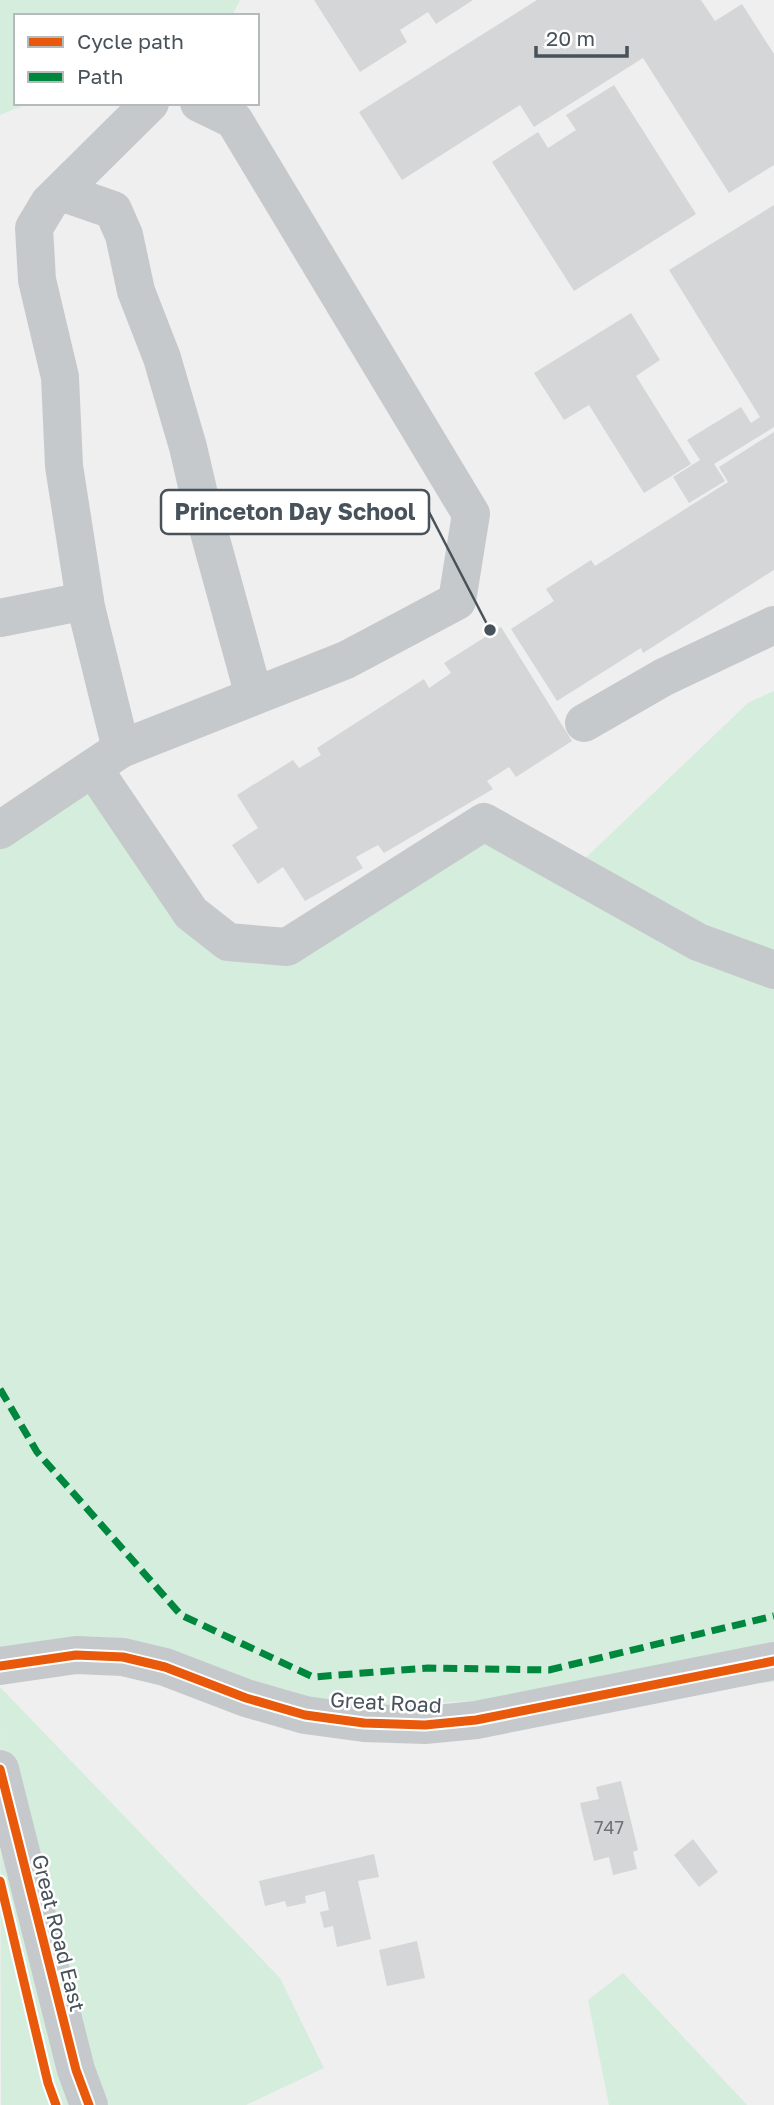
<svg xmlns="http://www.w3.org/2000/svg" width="774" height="2105" viewBox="0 0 774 2105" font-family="'Golos Text',sans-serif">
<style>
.green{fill:#d4eddd}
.building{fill:#d5d6d7}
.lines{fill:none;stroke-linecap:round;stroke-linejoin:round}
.minor{stroke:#c6c9cb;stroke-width:38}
.quiet{stroke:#00873e;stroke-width:7;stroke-dasharray:14 7;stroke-linecap:butt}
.cycleway-casing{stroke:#fff;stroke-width:13}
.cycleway{stroke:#e8590c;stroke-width:9}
.labels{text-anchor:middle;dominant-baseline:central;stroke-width:5;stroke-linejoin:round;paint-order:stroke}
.number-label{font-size:18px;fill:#6c747a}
.street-label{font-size:21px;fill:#47525a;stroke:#fff}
.leader{fill:none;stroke:#47525a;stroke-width:2.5}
.callout-dot{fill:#47525a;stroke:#fff;stroke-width:2.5}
.callout{fill:#fff;stroke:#47525a;stroke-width:2.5}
.callout-label{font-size:23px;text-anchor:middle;font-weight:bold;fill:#47525a}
</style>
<rect width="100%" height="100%" fill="#efefef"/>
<g class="green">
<polygon points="0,0 240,0 232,16 16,16 16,103 29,103 0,115"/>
<polygon points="774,691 774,1682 339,1709 0,1658 0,832 78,768 214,954 272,947 488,821 575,868 749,702"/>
<polygon points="0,1687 280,1978 324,2068 246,2105 1,2105"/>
<polygon points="623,1973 747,2105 609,2105 588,2000"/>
</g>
<g class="building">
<polygon points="314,0 473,0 436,24 428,12 400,30 407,42 360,72"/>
<polygon points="537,0 701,0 715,21 742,4 774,54 774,165 729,193 643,58 534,127 520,105 402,180 359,112"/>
<polygon points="614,85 696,214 574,291 492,162 538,132 548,148 576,130 566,115"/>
<polygon points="774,205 774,427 714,464 725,481 689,503 673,477 700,460 687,440 741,407 751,423 760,417 669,270"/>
<polygon points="631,313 660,360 636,376 691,464 644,493 589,405 564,420 534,373"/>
<polygon points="774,432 774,570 643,653 641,648 557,701 511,629 554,601 546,589 591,560 595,566 728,482 719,467"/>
<polygon points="501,627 572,741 516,777 509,767 487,781 493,789 384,853 378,845 356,857 363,868 305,901 283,867 258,884 232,845 258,828 237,795 293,760 299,768 321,755 317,748 424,679 429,688 451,673 444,663"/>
<polygon points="621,1781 638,1850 633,1852 637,1869 613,1875 609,1857 594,1861 580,1803 599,1799 596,1787"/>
<polygon points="693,1839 718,1872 699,1887 674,1855"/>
<polygon points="374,1854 379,1877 358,1881 371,1939 337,1947 333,1926 324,1928 320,1912 329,1910 325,1891 305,1896 306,1903 287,1907 285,1901 265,1906 259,1881"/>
<polygon points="417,1941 425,1978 387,1986 379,1950"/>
</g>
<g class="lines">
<g class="minor">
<polyline points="61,192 113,210 124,235 136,291 162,358 188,447 201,503 254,696"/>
<polyline points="0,618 85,601"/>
<polyline points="584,723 664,677 774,625"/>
<polyline points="121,749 86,607 64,466 60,377 37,280 34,228 49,203 150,103"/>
<polyline points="93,768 191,913 228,942 287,947 484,822 698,942 774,970"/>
<polyline points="0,830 121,749 346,660 457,601 471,514 234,120 199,103"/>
<polyline points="0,1666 76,1655 123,1657 165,1667 246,1698 305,1715 364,1723 425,1725 476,1720 774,1661"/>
<polyline points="0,1769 76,2070 89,2105"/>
</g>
<polyline class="quiet" points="0,1389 37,1452 181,1615 313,1677 428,1668 549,1670 774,1616"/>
<g class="cycleway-casing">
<g id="cycleway">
<polyline points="0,1666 76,1655 123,1657 165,1667 246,1698 305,1715 364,1723 425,1725 476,1720 774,1661"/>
<polyline points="0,1769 76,2070 89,2105"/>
<polyline points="0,1881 48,2083 56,2105"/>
</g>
</g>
<use href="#cycleway" class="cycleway"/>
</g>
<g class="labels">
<g class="number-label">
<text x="609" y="1827">747</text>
</g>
<g class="street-label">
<text transform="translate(386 1702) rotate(3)">Great Road</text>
<text transform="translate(59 1933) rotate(76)">Great Road East</text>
</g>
</g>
<path class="leader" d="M490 630L429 512"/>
<circle class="callout-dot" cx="490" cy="630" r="7"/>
<rect class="callout" x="161" y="490" width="268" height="44" rx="7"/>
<g class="callout-label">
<text x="295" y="520">Princeton Day School</text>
</g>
<rect x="14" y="14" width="245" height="91" fill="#ffffff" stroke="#b5babd" stroke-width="2"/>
<rect x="28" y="37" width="35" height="10" fill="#e8590c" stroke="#b5babd" stroke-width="2"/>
<text x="77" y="49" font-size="21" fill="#47525a">Cycle path</text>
<rect x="28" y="72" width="35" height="10" fill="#00873e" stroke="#b5babd" stroke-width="2"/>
<text x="77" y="84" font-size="21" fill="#47525a">Path</text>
<path d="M536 46v10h91v-10" fill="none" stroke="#47525a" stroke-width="3.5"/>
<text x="546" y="46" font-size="21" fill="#47525a" stroke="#ffffff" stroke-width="5" paint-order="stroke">20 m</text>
</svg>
